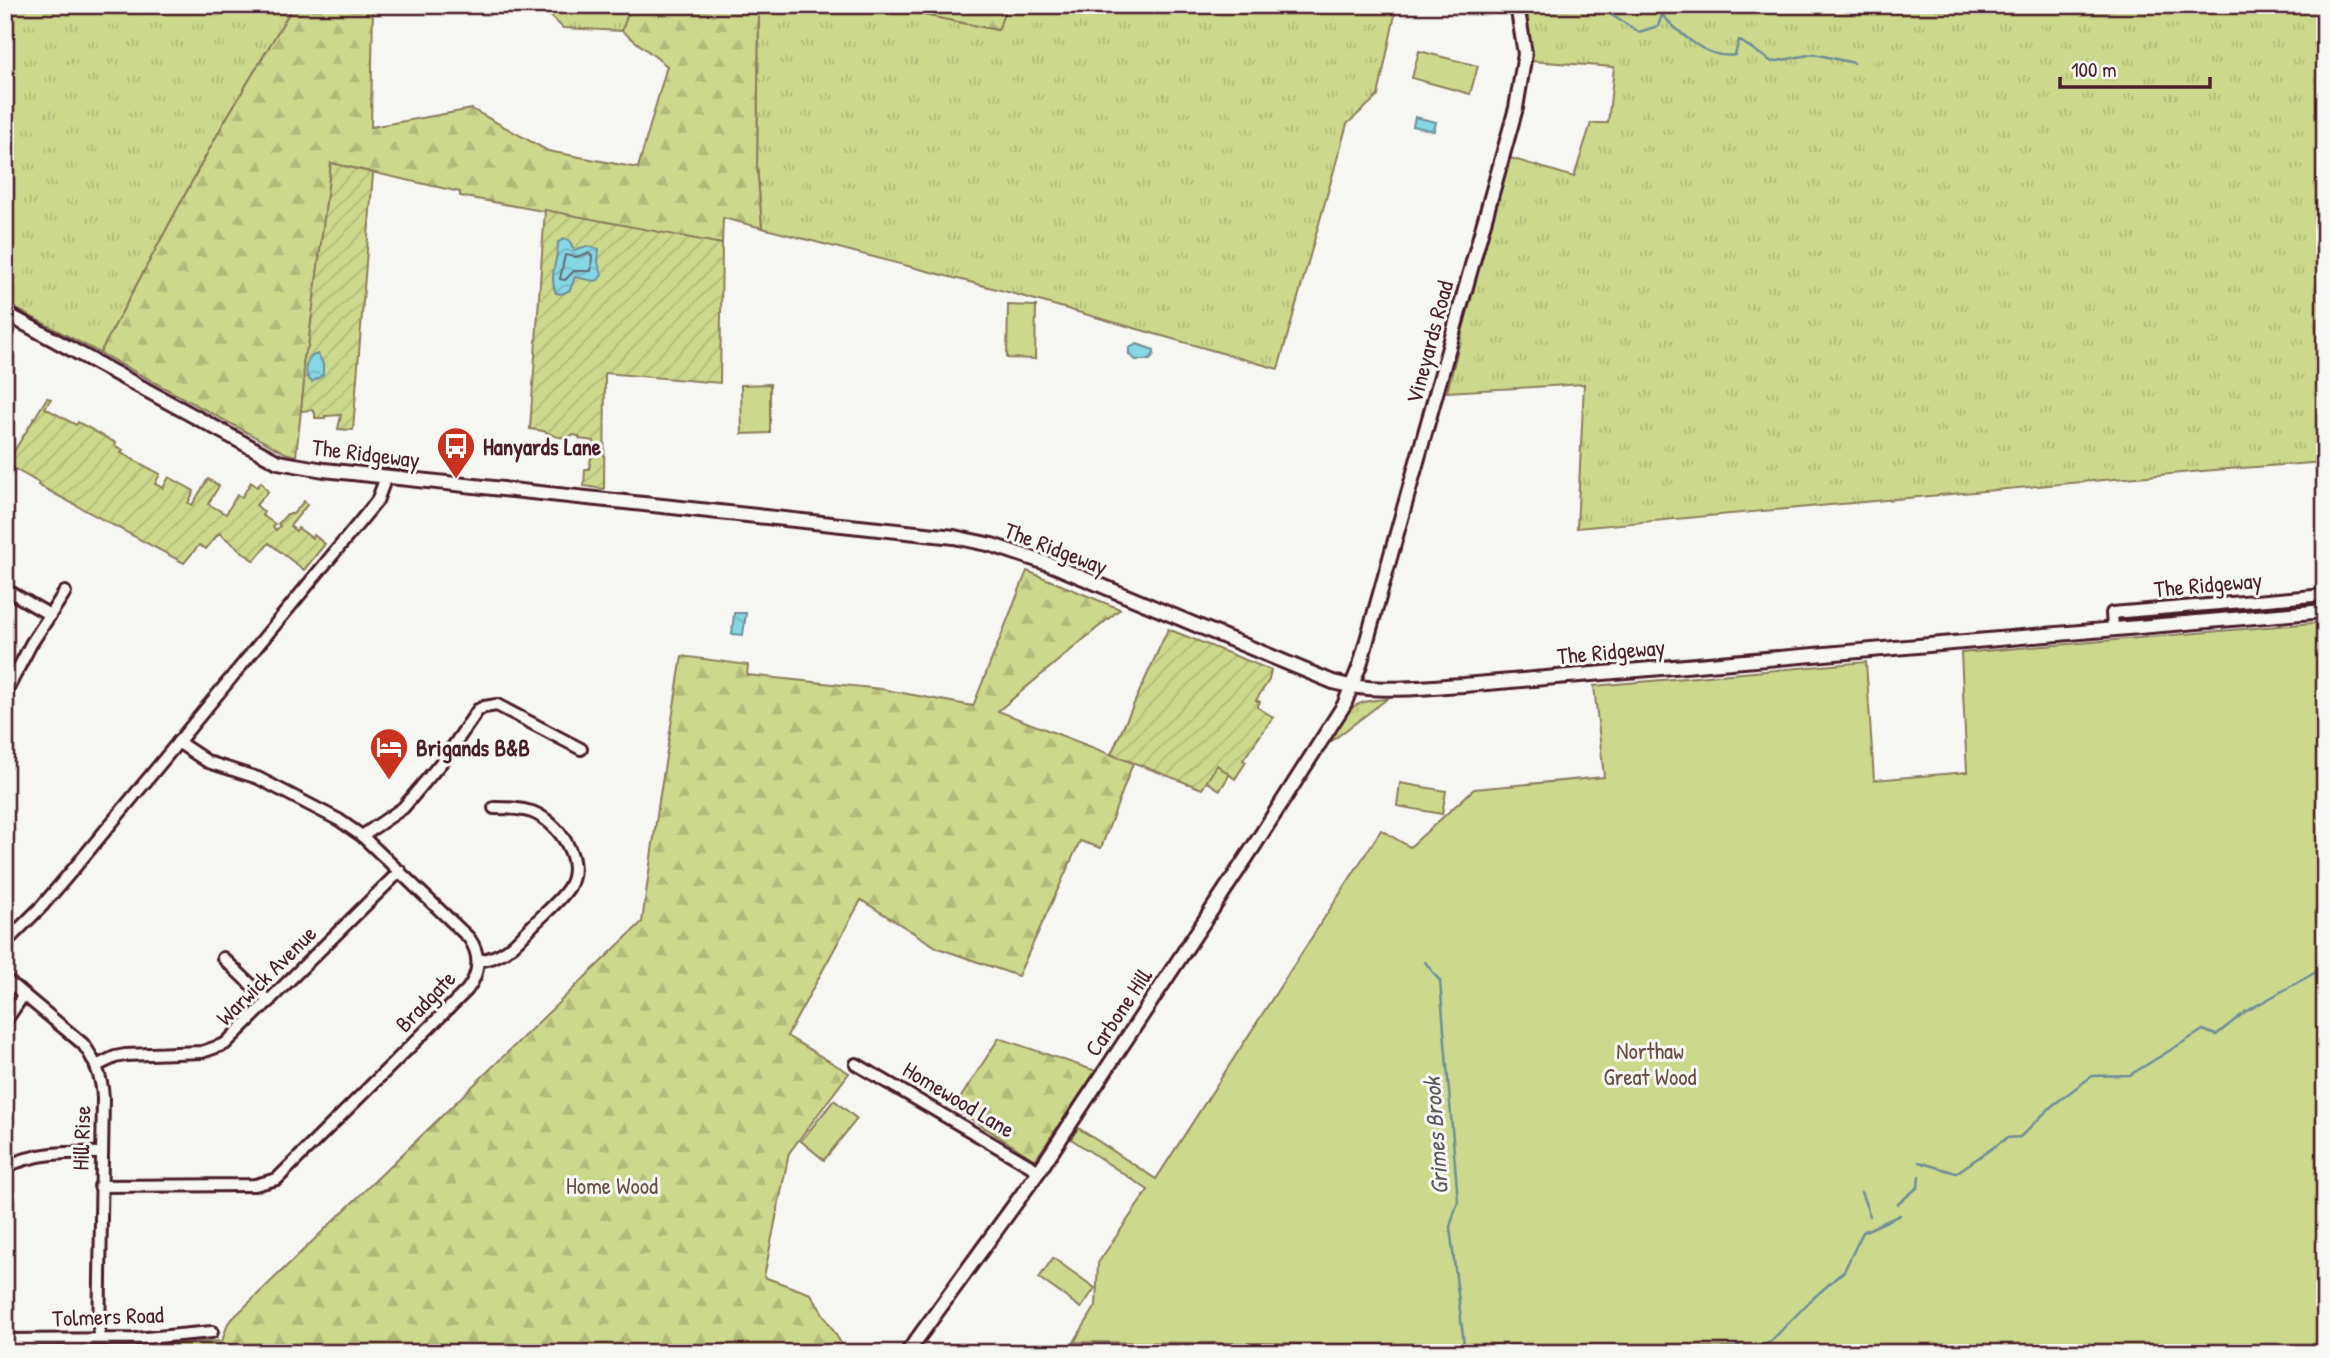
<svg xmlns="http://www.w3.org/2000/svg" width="2330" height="1358" viewBox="0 0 2330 1358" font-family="'Patrick Hand',sans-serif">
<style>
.grass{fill:url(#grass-tufts);stroke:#8b7c5c;stroke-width:2}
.forest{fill:url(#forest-firs);stroke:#8b7c5c;stroke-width:2}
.park{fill:#ccd98c;stroke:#8b7c5c;stroke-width:2}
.garden{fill:url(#garden-furrows);stroke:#8b7c5c;stroke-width:2}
.water{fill:url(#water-waves);stroke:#6e8d99;stroke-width:2}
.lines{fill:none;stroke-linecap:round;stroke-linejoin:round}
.shore{stroke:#626875;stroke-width:2}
.stream{stroke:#6e8d99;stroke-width:2.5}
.minor-casing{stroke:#4a1f2b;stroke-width:16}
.tertiary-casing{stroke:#4a1f2b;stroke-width:18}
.minor{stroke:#f6f6f2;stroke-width:10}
.tertiary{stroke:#f6f6f2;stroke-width:12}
.labels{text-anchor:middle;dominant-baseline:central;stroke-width:6;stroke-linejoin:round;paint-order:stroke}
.street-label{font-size:23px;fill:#4a1f2b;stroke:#f6f6f2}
.poi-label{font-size:23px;font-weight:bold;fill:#4a1f2b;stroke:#f6f6f2;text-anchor:start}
.park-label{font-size:23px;fill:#6a4e43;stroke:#f6f6f2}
.water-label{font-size:24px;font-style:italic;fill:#5c5662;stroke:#f6f6f2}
</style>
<defs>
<pattern id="grass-tufts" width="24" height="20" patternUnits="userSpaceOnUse" patternTransform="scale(1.75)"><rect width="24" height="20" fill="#ccd98c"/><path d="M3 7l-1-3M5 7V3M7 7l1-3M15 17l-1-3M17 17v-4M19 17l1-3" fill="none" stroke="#b1ba79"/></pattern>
<pattern id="forest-firs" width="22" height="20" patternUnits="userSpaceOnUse" patternTransform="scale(1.75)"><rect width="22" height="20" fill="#ccd98c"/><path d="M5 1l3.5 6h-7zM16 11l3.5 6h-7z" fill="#b1ba79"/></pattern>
<pattern id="garden-furrows" width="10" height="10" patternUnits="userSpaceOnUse" patternTransform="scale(1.75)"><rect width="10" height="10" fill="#ccd98c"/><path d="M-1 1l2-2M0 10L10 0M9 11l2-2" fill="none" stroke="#b1ba79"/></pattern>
<pattern id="water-waves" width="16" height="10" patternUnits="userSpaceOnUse" patternTransform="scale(1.75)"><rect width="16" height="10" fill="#86d6e3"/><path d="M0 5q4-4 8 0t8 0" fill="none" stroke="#75b7c3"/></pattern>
</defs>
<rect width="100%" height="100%" fill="#f6f6f2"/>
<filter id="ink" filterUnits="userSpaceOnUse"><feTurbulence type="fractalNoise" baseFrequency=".0143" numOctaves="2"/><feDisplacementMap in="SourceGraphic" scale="14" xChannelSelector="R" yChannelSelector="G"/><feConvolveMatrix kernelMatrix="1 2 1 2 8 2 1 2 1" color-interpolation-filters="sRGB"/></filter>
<g filter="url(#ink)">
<g class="grass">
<polygon points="5,5 294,5 223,124 100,353 5,303"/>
<polygon points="539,5 631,5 622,31 563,28"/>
<polygon points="759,5 876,5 997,30 1007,5 1397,5 1378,96 1347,124 1278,369 1004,291 762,228 757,165"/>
<polygon points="1527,5 2325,5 2325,462 2214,470 1577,528 1584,384 1447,392 1507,157 1574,177 1591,123 1608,123 1614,67 1531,61"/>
<polygon points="2325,599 2325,607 2125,624 2119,620 2120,617"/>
<path d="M1387 699 1329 743C1348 711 1346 701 1387 699Z"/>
</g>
<g class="forest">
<polygon points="294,5 373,5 371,127 472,109 548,151 638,168 667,66 622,31 631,5 759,5 757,165 762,228 723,218 722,244 460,196 460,192 331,163 308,347 303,357 304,383 296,456 285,453 100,353 223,124"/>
<polygon points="875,5 1007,5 998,30"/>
<polygon points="1027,571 1120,609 998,711 1133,763 1101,848 1080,841 1018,976 938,948 861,900 787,1036 849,1073 789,1153 764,1277 811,1294 847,1353 145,1353 144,1348 154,1344 222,1341 228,1323 642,922 659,801 682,656 748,665 747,675 881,689 973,706"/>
<polygon points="999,1038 1096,1071 1035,1160 954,1108"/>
</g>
<g class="park">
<polygon points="1419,51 1478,66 1470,94 1412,78"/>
<polygon points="1008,305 1036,306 1035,359 1007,358"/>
<polygon points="770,384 770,433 742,434 741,385"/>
<polygon points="2325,622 2325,1353 2014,1353 2013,1349 1074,1342 1096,1306 1098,1263 1148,1190 1071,1139 1078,1128 1156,1179 1381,830 1410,847 1474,789 1604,777 1594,686 1866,662 1874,780 1967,772 1961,653"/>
<polygon points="1217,765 1230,774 1220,790 1206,781"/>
<polygon points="1400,783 1446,791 1442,814 1397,806"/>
<polygon points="834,1100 857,1119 824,1160 801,1141"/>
<polygon points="1053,1258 1095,1288 1081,1308 1039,1278"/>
</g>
<g class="garden">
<polygon points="331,163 373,173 353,430 338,429 341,415 325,416 325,418 315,418 315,413 312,410 301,411 304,383 303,357 308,347"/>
<path d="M545 210 722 244 720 383 605 373 604 489 584 486 585 469H589L594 441 580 439 578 436 573 435C561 441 554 435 543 431 539 430 535 430 530 429Z"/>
<polygon points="47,398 51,399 45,408 76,425 78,422 116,443 115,446 123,450 121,453 160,474 155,484 163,488 169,477 194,491 188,503 192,505 208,479 219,486 208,504 226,514 237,495 242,497 251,482 257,487 261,482 268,492 256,505 264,512 262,515 275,524 273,527 276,530 280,526 278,524 287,514 293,514 304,501 307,505 290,526 296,531 298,528 312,538 314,535 325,544 304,570 269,543 254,561 219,533 206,549 199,545 184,563 38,485 39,483 6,464"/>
<polygon points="1168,629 1271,670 1269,680 1256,700 1260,702 1257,707 1273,717 1243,760 1246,762 1235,779 1217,765 1202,789 1111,754"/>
</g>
<g class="water">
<polygon points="1415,117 1436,122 1434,131 1413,126"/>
<path d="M564 239 569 240 574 250 587 246 599 249 598 262 602 275 598 280 594 281 575 277 570 290 562 294 556 293C548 276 558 261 558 242Z"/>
<polygon points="1137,344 1154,350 1154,354 1150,360 1136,360 1129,355 1129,348"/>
<polygon points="318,354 323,364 323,375 312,382 307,377 306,365 311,356"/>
<polygon points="734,613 746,613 743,635 732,634"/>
</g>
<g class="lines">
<polygon class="shore" points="588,253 592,256 591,271 574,271 565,280 560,279 565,255 576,257"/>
<g class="stream">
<path d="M1595 5 1639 32 1658 26 1662 15C1681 34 1707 60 1735 55L1739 40 1772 62 1814 54 1854 63"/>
<polyline points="1425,962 1440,981 1458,1201 1450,1227 1465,1353"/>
<polyline points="1919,1162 1956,1173 2007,1138 2020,1137 2053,1105 2092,1076 2130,1075 2203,1030 2216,1035 2245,1012 2325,967"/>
<polyline points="1861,1192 1870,1216"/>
<polyline points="1898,1204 1918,1187 1919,1176"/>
<polyline points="1722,1353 1739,1345 1742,1353"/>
<polyline points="1751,1353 1755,1348 1771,1341 1810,1301 1844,1271 1863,1232 1900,1215"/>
</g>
<g class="minor-casing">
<g id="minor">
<polyline points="5,589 50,615"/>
<polyline points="2113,629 2112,613 2325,595"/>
<polyline points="5,694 31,644 65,592"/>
<polyline points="362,836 403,808 445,758 478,710 484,707 497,705 581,749"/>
<polyline points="5,943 42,906 76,866 377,501 386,477"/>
<polyline points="223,958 269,1002"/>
<path d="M478 961C508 956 515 943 535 923 546 912 561 900 569 887 585 859 558 822 532 812 520 808 507 808 494 808"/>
<path d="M5 979 83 1044C95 1060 102 1078 103 1098L99 1339"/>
<polyline points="5,1022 24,994"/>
<polyline points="856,1064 1039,1171"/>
<polyline points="96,1066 115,1057 125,1055 202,1052 225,1044 400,871"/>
<path d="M5 1167C36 1152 68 1152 101 1153"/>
<path d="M100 1186 255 1185 277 1179 467 990C480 973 481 955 469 938L362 836 339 820 258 778 208 762 178 742"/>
<polyline points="5,1340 135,1339 212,1332"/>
</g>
</g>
<g class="tertiary-casing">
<g id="tertiary">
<path d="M5 313 278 462 324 470 954 537 992 545 1052 565 1333 682C1376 694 1421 687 1464 685L2325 611"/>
<polyline points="907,1353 1039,1171 1252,849 1344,705 1360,665 1516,108 1525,54 1517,5"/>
</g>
</g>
<use href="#minor" class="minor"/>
<use href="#tertiary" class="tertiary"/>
</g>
</g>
<defs>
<g id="bus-pin" transform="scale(2.0125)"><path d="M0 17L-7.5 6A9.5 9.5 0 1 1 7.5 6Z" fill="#c8321e" stroke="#f6f6f2"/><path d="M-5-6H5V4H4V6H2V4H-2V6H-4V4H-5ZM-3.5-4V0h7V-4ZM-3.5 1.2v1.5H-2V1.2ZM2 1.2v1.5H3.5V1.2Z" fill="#fff"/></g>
<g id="hotel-pin" transform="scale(2.0125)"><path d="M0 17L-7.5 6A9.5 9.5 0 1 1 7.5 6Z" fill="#c8321e" stroke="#f6f6f2"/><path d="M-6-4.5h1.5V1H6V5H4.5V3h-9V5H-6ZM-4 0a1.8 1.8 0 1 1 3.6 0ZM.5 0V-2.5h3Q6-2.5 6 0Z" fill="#fff"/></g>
</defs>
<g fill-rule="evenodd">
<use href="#bus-pin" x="456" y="446"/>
<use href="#hotel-pin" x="389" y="747"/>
</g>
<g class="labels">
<g class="street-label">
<text transform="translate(1429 342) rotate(-75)">Vineyards Road</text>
<text transform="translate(366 453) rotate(7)">The Ridgeway</text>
<text transform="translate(1056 548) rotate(21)">The Ridgeway</text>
<text transform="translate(2208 584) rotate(-5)">The Ridgeway</text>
<text transform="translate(1611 651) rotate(-5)">The Ridgeway</text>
<text transform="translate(266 975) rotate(-45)">Warwick Avenue</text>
<text transform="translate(425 1001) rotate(-46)">Bradgate</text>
<text transform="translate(1118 1012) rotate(-56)">Carbone Hill</text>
<text transform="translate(959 1099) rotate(31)">Homewood Lane</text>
<text transform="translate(81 1138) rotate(-88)">Hill Rise</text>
<text transform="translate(108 1316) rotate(-2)">Tolmers Road</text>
</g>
<g class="poi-label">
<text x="483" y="446">Hanyards Lane</text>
<text x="416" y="747">Brigands B&amp;B</text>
</g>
<g class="park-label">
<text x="1650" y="1050">Northaw<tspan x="1650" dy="26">Great Wood</tspan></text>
<text x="612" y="1185">Home Wood</text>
</g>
<g class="water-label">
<text transform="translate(1435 1136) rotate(-94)">Grimes Brook</text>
</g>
</g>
<rect width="2330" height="1358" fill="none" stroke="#f6f6f2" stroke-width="28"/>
<rect x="14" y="14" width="2302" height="1330" fill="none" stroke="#4a1f2b" stroke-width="2.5" filter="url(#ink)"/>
<path d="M2060 77v10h150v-10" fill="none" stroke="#4a1f2b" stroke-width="3.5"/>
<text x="2071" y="77" font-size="21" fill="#4a1f2b" stroke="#f6f6f2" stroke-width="5" paint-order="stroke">100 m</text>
</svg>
